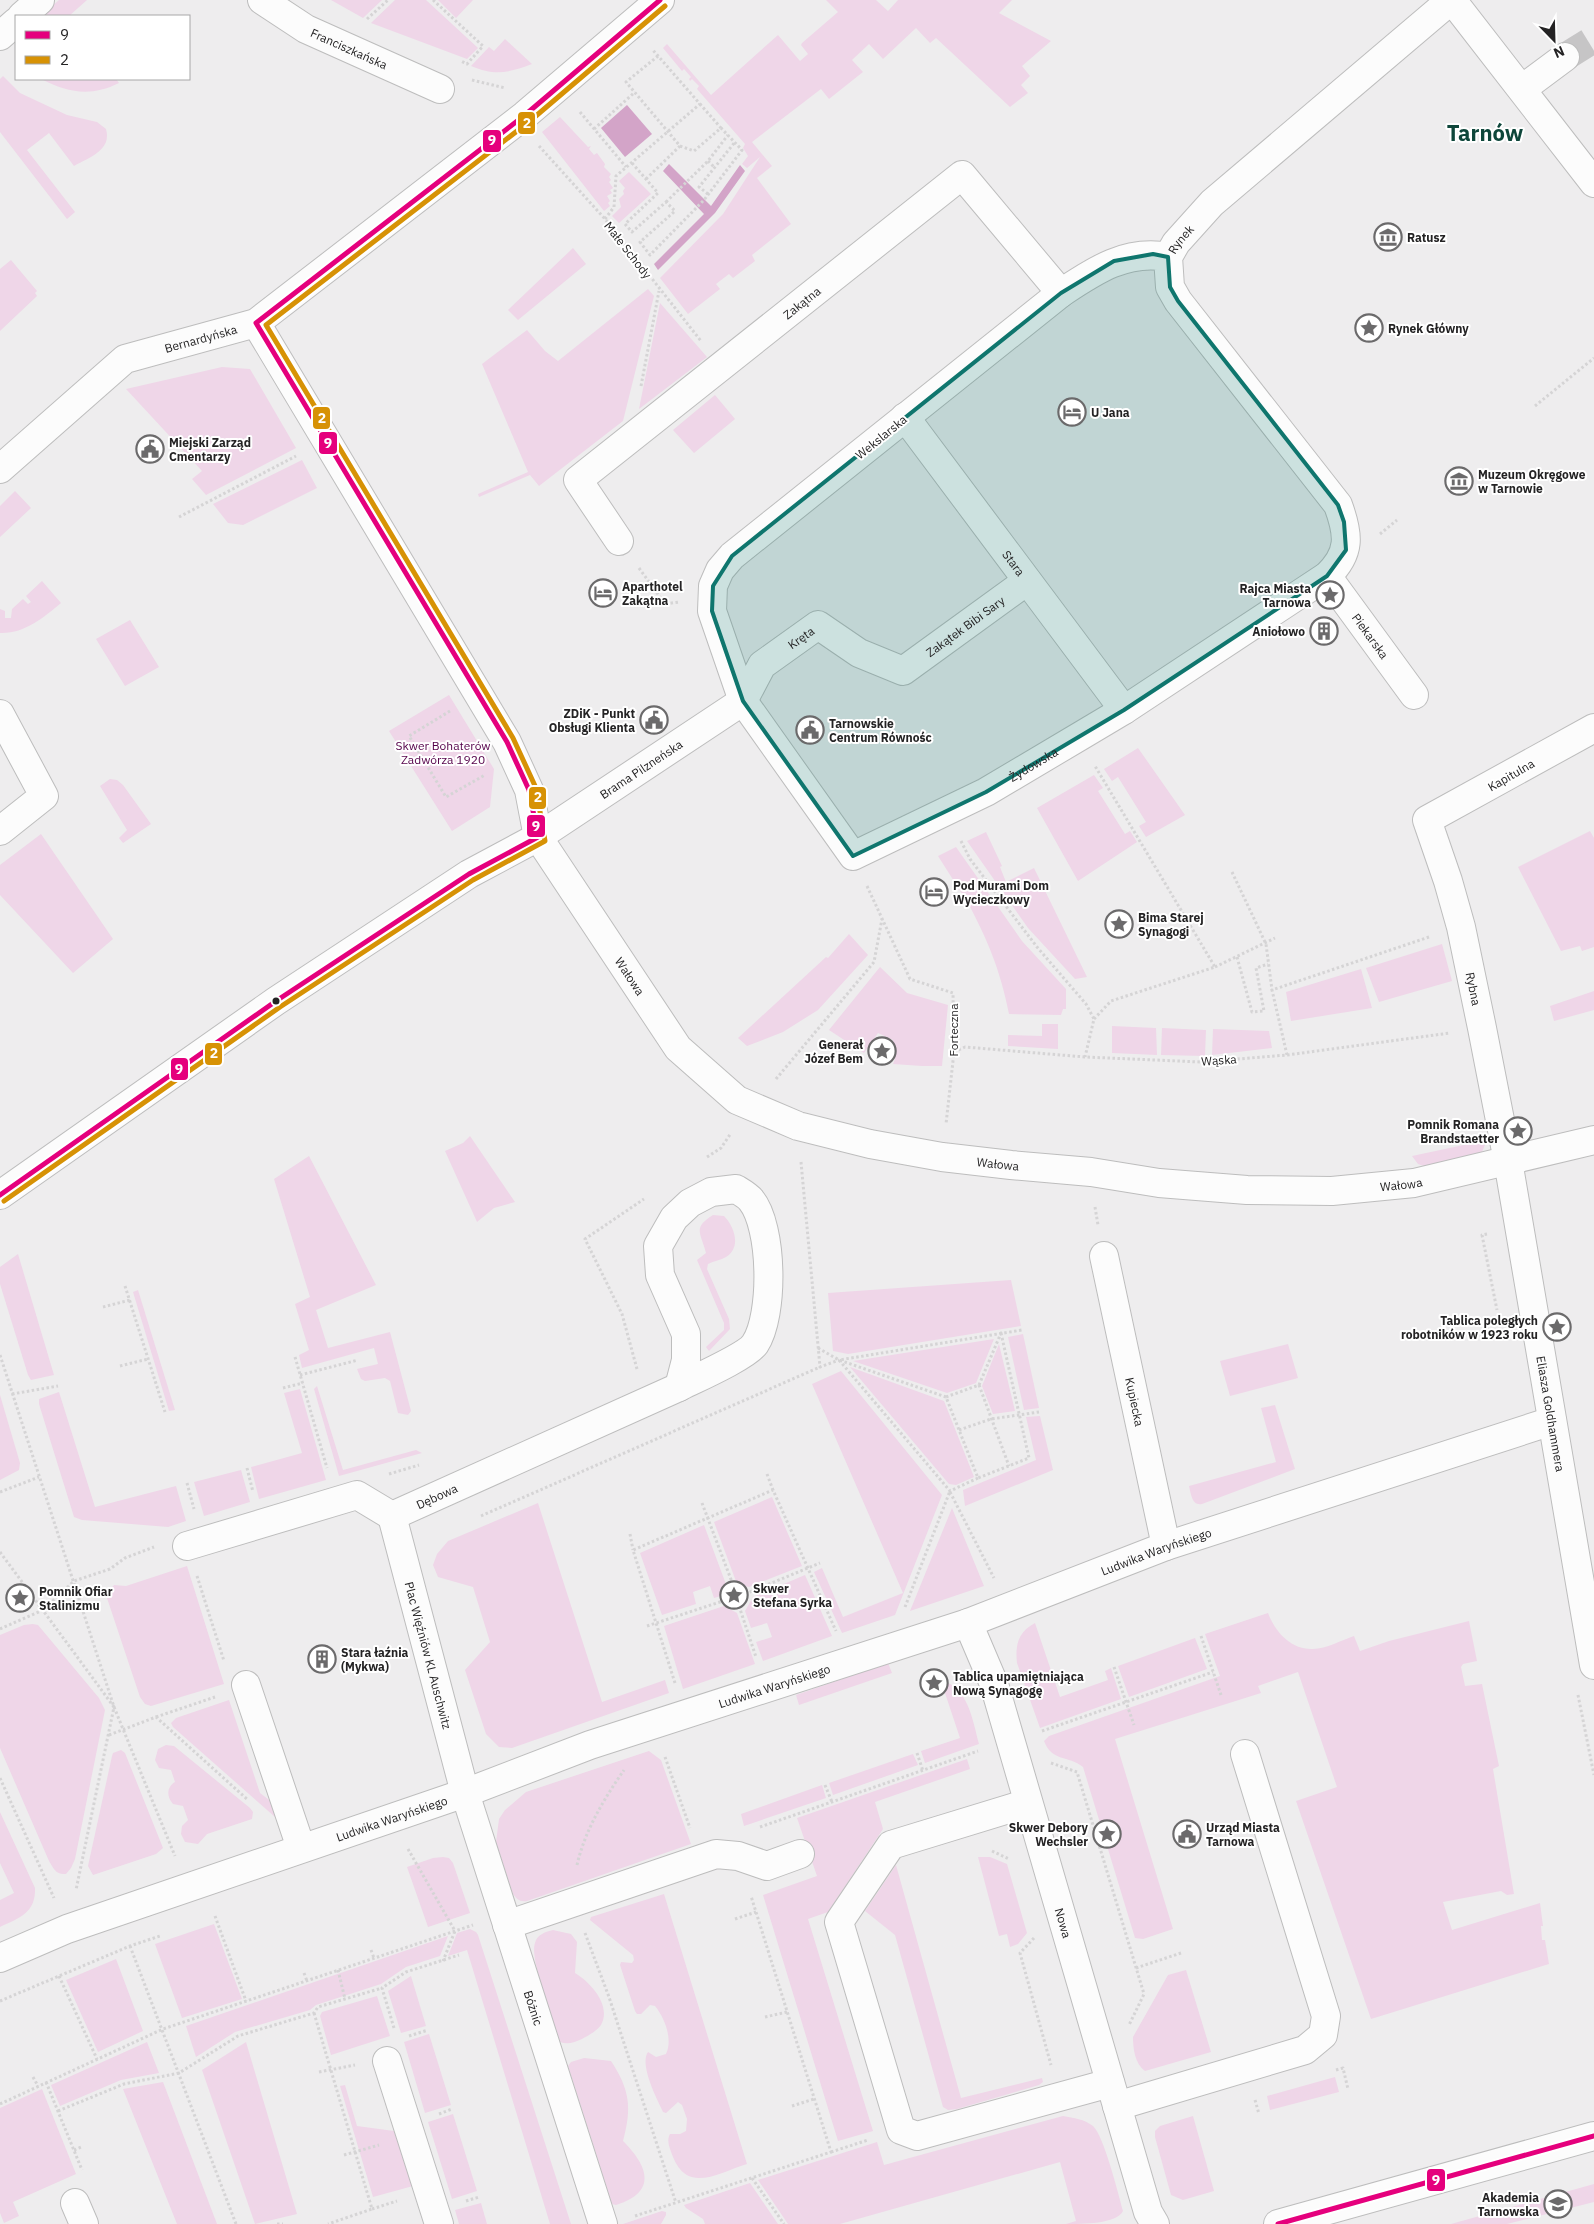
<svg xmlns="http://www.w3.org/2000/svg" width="1594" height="2224" viewBox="0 0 1594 2224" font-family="'IBM Plex Sans',sans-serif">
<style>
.green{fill:#efd6e8}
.water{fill:#d3a4c8}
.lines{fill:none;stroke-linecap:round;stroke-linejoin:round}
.minor-tunnel{stroke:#c6c5c6;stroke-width:28;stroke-dasharray:28 14;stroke-linecap:butt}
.minor-casing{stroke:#bdbdbd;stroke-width:30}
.path{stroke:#d5d4d5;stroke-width:3;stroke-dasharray:2.5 2.5;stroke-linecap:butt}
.minor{stroke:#fcfcfc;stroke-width:28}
.bus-1-casing{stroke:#fff;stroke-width:9}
.bus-2-casing{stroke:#fff;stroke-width:9}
.bus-1{stroke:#e5007d;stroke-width:5}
.bus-2{stroke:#d79205;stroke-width:5}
.marked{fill:#0f766e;fill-opacity:0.2;stroke:#0f766e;stroke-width:4;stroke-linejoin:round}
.bus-dot{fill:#242324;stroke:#fff;stroke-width:2}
.labels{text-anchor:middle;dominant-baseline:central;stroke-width:4;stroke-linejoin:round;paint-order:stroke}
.street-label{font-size:12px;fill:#242324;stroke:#fff}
.poi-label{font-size:12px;font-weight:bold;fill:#242324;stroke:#fff;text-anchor:start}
.park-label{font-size:12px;fill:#540049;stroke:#fff}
.town-label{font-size:22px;font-weight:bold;fill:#0e463a;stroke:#fff}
.line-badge{stroke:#fff;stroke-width:2}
.badge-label{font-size:14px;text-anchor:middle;font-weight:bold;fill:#fff}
</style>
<rect width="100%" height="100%" fill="#eeedee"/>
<g class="green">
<polygon points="59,0 87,0 69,16 41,16"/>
<polygon points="331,0 382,0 363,18"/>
<polygon points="395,0 426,0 478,48 467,59 371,23"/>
<polygon points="438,0 473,0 456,18"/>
<polygon points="826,0 876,0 888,11 898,0 1012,0 999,13 1051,41 1022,66 1030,76 1021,85 1028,93 1010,107 936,38 930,43 916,28 883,59 869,44 852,60 863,72 829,99 821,89 752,142 772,166 757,178 791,224 752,255 755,261 733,278 729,274 716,284 720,289 688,314 660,278 723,214 760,157 747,168 742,164 748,156 743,148 745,144 697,89 699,86 692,79 690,81 689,79 691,77 684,69 682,71 663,48 667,44 711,95 778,35 800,61 808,54 801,45 802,43 838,12"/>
<path d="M505 39 532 64C508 73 495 76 471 66L489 47 494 51Z"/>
<path d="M3 76 20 93 67 115 97 122 106 129C112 150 90 157 74 166L49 133 27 150 75 212 67 219 0 132V79Z"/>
<path d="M41 79H116L119 83C91 97 68 93 41 79Z"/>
<polygon points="560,117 588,147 591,146 589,149 594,155 597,153 605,164 604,167 611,174 609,177 611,180 609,182 613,188 610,190 612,193 607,196 610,201 608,203 610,206 604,211 542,132"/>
<polygon points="629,172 651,194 619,223 612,216 621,207 619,199 624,194 623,191 625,188 619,181"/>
<polygon points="573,248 586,264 518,320 508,310"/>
<polygon points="11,260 37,291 35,293 37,296 0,331 0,269"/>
<polygon points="648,289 654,296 623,421 539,486 530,475 479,497 478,494 528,472 482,364 527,330 545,351 558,361"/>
<polygon points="660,303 707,357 639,409"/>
<polygon points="222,367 250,369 296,448 206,495 192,479 202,471 126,389"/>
<polygon points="715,395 735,419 694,453 673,430"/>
<polygon points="302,460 317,488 243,525 228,523 213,504"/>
<polygon points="15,491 31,508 0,537 0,506"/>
<path d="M42 581 61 603C43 618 24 634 0 633V609L5 611V618H11L12 609 23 599 28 604 31 602 26 596Z"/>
<polygon points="130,620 159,667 125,686 96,639"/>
<polygon points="449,695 494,769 490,807 452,831 389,731"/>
<polygon points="1138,748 1185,815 1146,837 1139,826 1146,822 1118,777 1112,781 1104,769"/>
<polygon points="1094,775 1103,788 1098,791 1125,834 1130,831 1137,842 1078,881 1037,808"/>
<polygon points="110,779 117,780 123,785 151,824 123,843 119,838 127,830 100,786"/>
<polygon points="1590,831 1594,838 1594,947 1582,951 1580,946 1561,951 1518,867"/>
<polygon points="986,832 1002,866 1000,867 1006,882 1034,868 1087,977 1075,979 1028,928 967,841"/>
<polygon points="41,834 113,939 73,973 0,895 0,865"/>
<path d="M956 847 1022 941 1066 989V1009H1063L1061 1015 1009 1014C1000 969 988 941 967 901L968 900 966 897H964L938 856Z"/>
<polygon points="849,934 868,955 818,1010 783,1032 747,1046 738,1038 826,957 828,958"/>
<polygon points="1442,944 1452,981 1379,1002 1366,968"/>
<polygon points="880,967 907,993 948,1005 942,1066 922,1066 893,1064 895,1059 893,1040 878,1033 864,1053 829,1030"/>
<polygon points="1361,969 1372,1008 1291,1021 1286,992"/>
<polygon points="1594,991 1594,1010 1554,1021 1550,1006"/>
<polygon points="1042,1024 1058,1024 1058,1049 1008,1046 1008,1035 1042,1036"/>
<polygon points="1112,1026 1156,1028 1157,1055 1112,1053"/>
<polygon points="1162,1028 1206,1030 1205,1056 1161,1055"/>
<polygon points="1213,1029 1269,1031 1272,1048 1212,1055"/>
<polygon points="470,1136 515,1202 494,1208 477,1222 445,1151 463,1143"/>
<polygon points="1487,1140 1482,1152 1477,1155 1427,1167 1418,1164 1412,1156"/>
<polygon points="309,1156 376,1285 316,1310 328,1348 390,1332 411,1411 408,1415 398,1413 390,1381 385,1378 365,1381 361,1379 357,1369 378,1364 374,1348 302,1368 299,1355 309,1350 295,1304 310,1297 274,1179"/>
<path d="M713 1215 724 1216C734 1226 742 1247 726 1257 721 1260 714 1261 708 1264L707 1269 729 1319 730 1329 709 1351 706 1347 724 1330V1323L697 1260 706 1253C701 1233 692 1228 713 1215Z"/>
<polygon points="18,1254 54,1375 31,1380 28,1375 0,1284 0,1267"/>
<polygon points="1011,1280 1021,1326 848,1354 833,1351 828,1293"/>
<polygon points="138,1290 175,1410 169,1411 133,1292"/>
<polygon points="1023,1334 1039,1408 1024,1410 1008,1337"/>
<polygon points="994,1339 976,1383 947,1393 853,1361"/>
<polygon points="999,1344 1015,1411 993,1414 982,1386"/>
<polygon points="1288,1344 1298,1378 1230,1396 1220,1361"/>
<polygon points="850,1367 944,1401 974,1477 956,1485 949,1484"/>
<polygon points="841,1371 942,1495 895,1615 842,1633 814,1572 822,1568 843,1617 903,1593 812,1384"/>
<polygon points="317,1386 343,1470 416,1450 422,1453 339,1476 314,1389"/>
<polygon points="300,1389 326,1480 259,1499 251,1467 302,1453 284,1393"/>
<polygon points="59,1392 95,1507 176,1486 186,1521 168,1527 82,1520 74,1517 39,1404 39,1399"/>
<polygon points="0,1395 20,1463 19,1470 0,1480"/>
<path d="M1275 1405 1295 1469 1202 1504C1192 1506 1191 1494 1189 1486L1276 1462 1261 1408Z"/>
<polygon points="1040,1416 1053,1470 965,1506 963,1490 1036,1460 1026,1417"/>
<polygon points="241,1470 250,1502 204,1516 194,1482"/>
<polygon points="772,1497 802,1566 749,1587 737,1584 714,1522"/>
<polygon points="538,1503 602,1702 665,1680 669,1693 512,1748 499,1747 486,1734 465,1670 490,1642 473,1587 438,1577 433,1565 437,1554 448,1541"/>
<polygon points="952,1508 984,1586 910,1611"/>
<polygon points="704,1525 727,1587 721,1596 714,1598 710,1586 693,1592 696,1604 662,1615 640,1553"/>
<polygon points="187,1566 224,1684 151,1706 145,1704 140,1697 106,1595 114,1585 126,1586"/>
<polygon points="805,1575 832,1636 763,1661 756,1642 772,1637 767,1623 751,1628 745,1611 753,1597"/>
<polygon points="724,1606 737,1613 755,1664 683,1689 664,1626"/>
<path d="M1268 1613C1275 1632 1291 1650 1313 1649 1326 1649 1342 1640 1354 1636L1360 1651 1389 1641 1469 1621 1477 1661 1463 1664 1461 1667 1465 1686 1482 1684 1499 1766 1493 1769 1514 1894 1507 1895 1501 1891 1443 1902 1452 1930 1540 1903 1543 1926H1541L1542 1940H1545L1549 1964 1371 2019 1296 1801 1337 1787 1298 1672 1258 1686 1261 1693 1115 1739 1173 1929 1143 1939 1135 1938 1083 1767C1068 1755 1052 1762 1044 1741L1049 1736 1220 1676 1205 1634Z"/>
<path d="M1035 1623 1060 1697 1108 1680 1105 1671 1111 1668 1121 1699 1040 1728 1017 1663C1015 1645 1018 1632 1035 1623Z"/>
<path d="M33 1624 38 1625 99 1698 105 1710 75 1859 71 1868 66 1874C56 1875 54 1869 49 1861L0 1748V1635L24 1625Z"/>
<polygon points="1195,1638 1207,1669 1129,1697 1118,1666"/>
<polygon points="888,1663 892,1673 799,1705 796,1695"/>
<path d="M941 1681C968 1685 973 1722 979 1744L925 1763 921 1751 960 1738Z"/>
<polygon points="229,1700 260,1793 281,1809 275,1817 173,1727 171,1723 176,1718"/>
<path d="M166 1745 174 1746 250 1808 253 1812 252 1819 207 1834 198 1844 185 1842 181 1834 182 1826 188 1820 183 1806 173 1804C166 1796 167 1787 175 1782L171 1770 159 1768 155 1760 158 1749Z"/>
<polygon points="121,1750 125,1753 163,1848 156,1854 93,1875 88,1866 112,1756 113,1753"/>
<path d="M649 1751 661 1760 691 1844 527 1901C519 1902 517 1899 513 1894L496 1842 499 1819 505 1810 526 1792Z"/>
<polygon points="913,1754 918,1765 833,1795 829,1783"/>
<polygon points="967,1759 970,1769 875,1802 883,1829 828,1912 808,1919 873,2131 838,2141 763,1895 817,1876 797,1818"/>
<polygon points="822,1785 826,1798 744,1826 741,1814"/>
<path d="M0 1812 35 1888C36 1913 19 1918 0 1927V1900L14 1893 0 1863Z"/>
<polygon points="443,1857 449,1858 453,1863 470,1913 428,1927 407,1867 433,1858"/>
<polygon points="978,1857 990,1857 1007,1864 1027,1933 1018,1944 1010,1947 1007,1934 999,1936"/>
<polygon points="896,1865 961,2098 1042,2078 1043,2082 1039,2085 957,2109 948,2110 943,2107 895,1935 865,1911"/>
<path d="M664 1894 747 2164C718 2173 688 2194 673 2157 670 2149 666 2141 670 2134H680L686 2131 687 2119 682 2105 678 2102 666 2113 663 2112C657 2099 639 2065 648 2052L656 2057 666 2054C673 2040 665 2018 655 2006L650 2005 641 2014H637L635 2011 620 1965 621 1962 632 1963 634 1960 633 1955 590 1920 591 1917Z"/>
<polygon points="214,1924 242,1999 182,2018 155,1944"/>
<polygon points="470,1929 476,1932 478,1935 571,2224 550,2224 467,1950 448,1956 457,1933"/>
<path d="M553 1930 571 1934 577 1942 575 1973C590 1982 612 2005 601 2025 597 2031 589 2035 582 2039 575 2042 568 2045 560 2042 554 2022 529 1959 535 1943 537 1934 546 1932 553 1930Z"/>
<polygon points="448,1936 440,1956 406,1967 381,1984 316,2005 310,2010 235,2032 196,2057 186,2026"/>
<polygon points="116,1959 143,2031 98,2052 66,1980"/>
<path d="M1186 1970 1211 2052 1145 2071C1135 2064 1133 2049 1133 2037L1168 1975Z"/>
<polygon points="411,1976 426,2026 401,2033 388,1991"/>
<polygon points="377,1996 390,2036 331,2055 320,2016 322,2012"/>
<polygon points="429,2034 451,2105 425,2113 404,2042"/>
<polygon points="147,2042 159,2073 121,2080 60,2106 51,2085"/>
<polygon points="246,2042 297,2214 255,2224 202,2070"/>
<path d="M584 2058 611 2061C630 2090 632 2108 623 2141 648 2166 658 2192 616 2205L612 2204 568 2066 571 2062Z"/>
<polygon points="1335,2077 1339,2092 1270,2110 1267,2096"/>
<polygon points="163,2082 217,2224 177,2224 123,2089"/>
<polygon points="345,2085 357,2126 394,2131 413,2186 373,2197 340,2086"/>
<polygon points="42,2089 76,2174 13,2202 19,2216 4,2223 0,2213 0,2108"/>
<polygon points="453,2114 477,2191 452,2199 428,2122"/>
<path d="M1063 2116C1074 2118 1084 2119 1093 2126 1104 2136 1118 2193 1123 2211 1117 2224 1082 2224 1066 2224L1076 2221 1060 2162 840 2224H788L758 2180 877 2142 884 2165Z"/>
<polygon points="1193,2116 1214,2191 1183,2200 1171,2195 1155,2137 1155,2131 1160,2126"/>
<polygon points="750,2183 778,2224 705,2224 703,2219 686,2208 684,2205"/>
<polygon points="1594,2184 1594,2202 1507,2224 1451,2224"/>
<polygon points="481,2203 487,2224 459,2224 455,2210"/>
<polygon points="662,2211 666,2212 666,2215 661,2224 623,2224"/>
</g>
<g class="water">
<polygon points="627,105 652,134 625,157 601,128"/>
<polygon points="669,164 711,206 740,165 745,171 715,213 658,270 654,264 704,214 663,171"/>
</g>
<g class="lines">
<polyline class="minor-tunnel" points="1565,57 1594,39"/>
<g class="minor-casing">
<g id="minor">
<path id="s1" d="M262 0 306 29 440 89"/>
<polyline points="1452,0 1594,183"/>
<polyline points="22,16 40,0"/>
<polyline points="0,36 16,22"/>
<polyline points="1522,89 1565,57"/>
<path id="s2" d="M1168 257C1126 249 1094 271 1061 293L732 556 720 570 713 586 712 611 743 701 853 856 986 792 1077 738 1124 710 1327 576C1351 553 1349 535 1338 505L1178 301 1170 287 1168 257 1176 243 1212 203 1451 0"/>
<path id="s3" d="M256 323 507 742 529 790 538 837 678 1048 737 1100 798 1126 870 1144 942 1157 1011 1165 1091 1172 1159 1183 1247 1190 1332 1191 1414 1183 1594 1140"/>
<path id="s4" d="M905 417 1124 710"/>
<path id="s5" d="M0 469 125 359 256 323 525 115 660 0"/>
<path id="s6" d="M619 541 578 480 962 175 1061 293"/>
<path id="s7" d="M1327 576 1414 695"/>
<polyline points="0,714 44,796 0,831"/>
<path id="s8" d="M1594 728 1427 820 1448 881 1461 927 1482 1028 1508 1161 1594 1665"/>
<path d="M736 1189C741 1192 748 1196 751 1200 773 1227 774 1315 755 1344 747 1356 695 1379 679 1387L686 1360V1334L660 1275 658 1246 674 1218 690 1203 711 1192Z"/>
<path id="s9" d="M0 1195 276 1001 469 874 538 837 743 701 762 665 818 625 859 653 903 671 1027 581"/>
<path id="s10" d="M1104 1256 1166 1546"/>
<path id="s11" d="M392 1516 465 1793 603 2224"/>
<path id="s12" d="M392 1516 679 1387"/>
<polyline points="187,1546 357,1495 392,1516"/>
<path id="s13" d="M968 1623 994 1684 1148 2212 1155 2224"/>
<polyline points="246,1685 301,1848"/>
<polyline points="1028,1803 891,1845 839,1922 901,2130 917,2136 1110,2083"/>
<polyline points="507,1925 716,1854 738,1856 767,1866 800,1854"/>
<path id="s14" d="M0 1958 67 1929 465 1793 590 1745 968 1623 1166 1546 1552 1421"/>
<polyline points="387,2061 439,2224"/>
<polyline points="1117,2106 1305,2050 1323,2035 1326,2016 1245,1754"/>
<polyline points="75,2203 84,2224"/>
<polyline points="1278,2224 1594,2136"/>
</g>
</g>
<g class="path">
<polyline points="433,0 483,46 467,64 461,61"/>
<polyline points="367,19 388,0"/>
<polyline points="472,80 505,88"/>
<polyline points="580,112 626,167"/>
<polyline points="594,129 635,92"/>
<polyline points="539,146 605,219 701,341"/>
<polyline points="680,146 694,151 721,128 700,104"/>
<polyline points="708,161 715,168"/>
<polyline points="632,163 658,193 625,224 632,232 666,202 675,211 640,242 650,255 704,200 742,150 721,128"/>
<polyline points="646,179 680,146 626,82 658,56"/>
<polyline points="708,194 699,187 735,142"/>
<polyline points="666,202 708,161 728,135"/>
<polyline points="605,219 614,207 616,176 700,104 652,49"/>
<polyline points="641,386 659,291"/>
<polyline points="1535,406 1594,358"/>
<polyline points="179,517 296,456"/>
<polyline points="1380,534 1397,520"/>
<polyline points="639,568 665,604 679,602"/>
<polyline points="450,711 409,736 446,797 485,775"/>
<polyline points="961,841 970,859 1037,947 1086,1004 1094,1019 1085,1057"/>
<polyline points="1232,872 1266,944 1272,990"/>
<polyline points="867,886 910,979 953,993 954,1052 946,1124"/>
<polyline points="1237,957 1252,1012 1264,1011 1256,968 1268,964"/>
<polyline points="1215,967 1275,938"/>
<polyline points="1094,1019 1111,1001 1215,967 1095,766"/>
<polyline points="954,1052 965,1047 1085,1057 1201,1062 1287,1055 1450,1033"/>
<polyline points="1287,1055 1272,990 1429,937"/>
<polyline points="776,1079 874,962 882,919"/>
<polyline points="707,1157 721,1148 731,1133"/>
<polyline points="801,1162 820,1367 839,1360"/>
<polyline points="1095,1207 1098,1225"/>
<polyline points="1487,1234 1482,1235 1497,1310"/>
<polyline points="125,1286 165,1412"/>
<polyline points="103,1307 130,1300"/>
<polygon points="1001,1333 1029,1458 978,1478 946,1397 979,1385"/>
<polyline points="818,1348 839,1360 946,1397"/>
<polyline points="0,1355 114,1707 175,1856"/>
<polyline points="295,1357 327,1468"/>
<polyline points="120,1366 148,1359"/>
<polyline points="637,1369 622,1314 585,1239 644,1199"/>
<polyline points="300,1375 358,1360"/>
<polyline points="979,1385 1009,1466"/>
<polyline points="283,1388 303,1383"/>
<polyline points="12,1394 58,1386"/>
<polyline points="959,1430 991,1419 1039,1412"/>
<polyline points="247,1468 253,1492"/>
<polyline points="389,1474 419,1465"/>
<polyline points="767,1474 773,1490"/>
<polyline points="978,1478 950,1491 839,1360 1022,1330"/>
<polyline points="187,1483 194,1509"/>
<polyline points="0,1492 39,1477"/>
<polyline points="950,1492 994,1578"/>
<polyline points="702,1503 735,1590"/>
<polyline points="481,1516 820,1367"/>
<polyline points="630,1534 633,1550"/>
<polyline points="0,1552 114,1707 76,1890"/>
<polyline points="197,1576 224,1661"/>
<circle cx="737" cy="1598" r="8"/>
<polyline points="745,1594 820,1563"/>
<polyline points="739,1606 756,1657"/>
<polyline points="905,1607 950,1491"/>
<polyline points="647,1626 729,1599"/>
<polyline points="0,1629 43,1610 74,1581 110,1569 125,1558 154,1547"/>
<polyline points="1201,1636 1221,1695"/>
<polyline points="1114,1667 1134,1725"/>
<polyline points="675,1683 633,1550 773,1490 836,1631"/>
<polyline points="1578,1695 1594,1775"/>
<polyline points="156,1717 215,1697"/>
<polyline points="1042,1731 1213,1672"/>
<polyline points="109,1735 156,1717 248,1800"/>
<polyline points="917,1753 923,1771"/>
<polyline points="665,1757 690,1828"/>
<polyline points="1051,1763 1077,1772 1144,1994 1129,2025"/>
<polyline points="0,1778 54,1898"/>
<polyline points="825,1785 832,1802"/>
<polyline points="760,1827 978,1751"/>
<polyline points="408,1849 455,1931 443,1961"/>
<polyline points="992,1851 1009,1859"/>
<path d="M577 1865C585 1830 604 1799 624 1770"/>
<polyline points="215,1916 246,2001"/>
<polyline points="735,1919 756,1912"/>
<polyline points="585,1933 609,1997 676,2203"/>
<polyline points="1034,1938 1020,1953 1051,2065"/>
<polyline points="130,1946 236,2224"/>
<polyline points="371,1950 374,1958"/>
<polyline points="1136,1968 1181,1953"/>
<polyline points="338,1970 345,1999"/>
<polyline points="304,1973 307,1981"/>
<polyline points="59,1976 97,2059"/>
<polyline points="0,2001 130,1946 160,1936"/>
<polyline points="314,2013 372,2209 328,2224"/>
<polyline points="765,2017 787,2012"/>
<polyline points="394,2028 382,1988 406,1972 459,1955"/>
<polyline points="409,2036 428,2030"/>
<polyline points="1336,2070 1343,2068 1348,2089"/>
<polyline points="319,2072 355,2065"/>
<polyline points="33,2077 38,2086"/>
<polyline points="46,2082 82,2170"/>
<polyline points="1255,2100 1259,2114"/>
<polyline points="0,2104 163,2029 473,1925"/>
<polyline points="792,2106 814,2099"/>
<polyline points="58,2111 124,2084 179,2073 238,2036 314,2013 318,2007 382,1988"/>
<polyline points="439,2114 452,2109"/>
<polyline points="74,2150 81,2147"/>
<polyline points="831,2152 868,2140"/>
<polyline points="344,2155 379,2145"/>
<polyline points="752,2178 784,2224"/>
<polyline points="466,2201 479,2197"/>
<polyline points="372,2209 397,2201"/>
<polyline points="635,2216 831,2152 751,1896"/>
<polyline points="277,2224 283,2224"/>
</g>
<use href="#minor" class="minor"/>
<g class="bus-1-casing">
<g id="bus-1">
<polyline points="0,1195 276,1001 469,874 538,837 529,790 507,742 256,323 525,115 660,0"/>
<polyline points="1278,2224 1594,2136"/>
</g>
</g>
<g class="bus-2-casing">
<polyline id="bus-2" points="4,1201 280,1007 473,880 545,841 536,788 513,738 266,325 530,121 665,6"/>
</g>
<use href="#bus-1" class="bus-1"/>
<use href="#bus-2" class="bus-2"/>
</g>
<path class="marked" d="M1153 254 1168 257 1170 287 1178 301 1338 505 1344 522 1346 550 1327 576 1124 710 986 792 853 856 743 701 712 611 713 586 732 556 1061 293 1114 261Z"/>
<defs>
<g id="museum-ring" transform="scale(1.4375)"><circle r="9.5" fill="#fff" stroke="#6b6a6b" stroke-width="1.5"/><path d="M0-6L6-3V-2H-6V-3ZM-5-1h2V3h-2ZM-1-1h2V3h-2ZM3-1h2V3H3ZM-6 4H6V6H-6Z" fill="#6b6a6b"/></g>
<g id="sight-ring" transform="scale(1.4375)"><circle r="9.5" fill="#fff" stroke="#6b6a6b" stroke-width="1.5"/><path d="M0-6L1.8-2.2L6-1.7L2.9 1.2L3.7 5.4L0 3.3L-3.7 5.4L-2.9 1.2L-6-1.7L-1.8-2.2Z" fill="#6b6a6b"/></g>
<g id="hotel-ring" transform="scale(1.4375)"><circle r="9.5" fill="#fff" stroke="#6b6a6b" stroke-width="1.5"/><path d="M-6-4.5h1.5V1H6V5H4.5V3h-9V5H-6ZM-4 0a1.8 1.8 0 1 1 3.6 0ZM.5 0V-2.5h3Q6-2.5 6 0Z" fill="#6b6a6b"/></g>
<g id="civic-ring" transform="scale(1.4375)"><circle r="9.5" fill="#fff" stroke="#6b6a6b" stroke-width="1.5"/><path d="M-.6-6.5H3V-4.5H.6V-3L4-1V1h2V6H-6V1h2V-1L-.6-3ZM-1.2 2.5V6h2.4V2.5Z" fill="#6b6a6b"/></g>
<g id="building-ring" transform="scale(1.4375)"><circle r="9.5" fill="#fff" stroke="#6b6a6b" stroke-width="1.5"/><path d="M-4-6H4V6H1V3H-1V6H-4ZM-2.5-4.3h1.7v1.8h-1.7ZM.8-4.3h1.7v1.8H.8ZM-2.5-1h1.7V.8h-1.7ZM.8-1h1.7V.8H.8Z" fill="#6b6a6b"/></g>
<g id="university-ring" transform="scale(1.4375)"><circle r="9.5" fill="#fff" stroke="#6b6a6b" stroke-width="1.5"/><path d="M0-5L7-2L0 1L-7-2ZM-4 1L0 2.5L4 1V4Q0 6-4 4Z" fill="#6b6a6b"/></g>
</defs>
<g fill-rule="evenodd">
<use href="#museum-ring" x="1388" y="237"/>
<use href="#sight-ring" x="1369" y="328"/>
<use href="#hotel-ring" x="1072" y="412"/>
<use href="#civic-ring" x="150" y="449"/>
<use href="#museum-ring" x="1459" y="481"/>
<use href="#hotel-ring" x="603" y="593"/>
<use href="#sight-ring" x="1330" y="595"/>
<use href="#building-ring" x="1324" y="631"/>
<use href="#civic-ring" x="654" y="720"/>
<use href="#civic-ring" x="810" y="730"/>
<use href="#hotel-ring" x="934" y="892"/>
<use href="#sight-ring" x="1119" y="924"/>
<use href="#sight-ring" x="882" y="1051"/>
<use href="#sight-ring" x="1518" y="1131"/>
<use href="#sight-ring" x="1557" y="1327"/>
<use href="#sight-ring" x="734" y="1595"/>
<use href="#sight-ring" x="20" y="1598"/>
<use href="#building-ring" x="322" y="1659"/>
<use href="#sight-ring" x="934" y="1683"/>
<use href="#sight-ring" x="1107" y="1834"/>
<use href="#civic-ring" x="1187" y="1834"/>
<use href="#university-ring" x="1558" y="2204"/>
</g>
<circle class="bus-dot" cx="276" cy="1001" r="4.5"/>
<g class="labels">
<g class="street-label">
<text stroke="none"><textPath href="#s1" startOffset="100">Franciszkańska</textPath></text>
<text stroke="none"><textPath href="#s2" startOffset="1840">Rynek</textPath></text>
<text transform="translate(628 250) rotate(52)">Małe Schody</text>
<text stroke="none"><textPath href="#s6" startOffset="359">Zakątna</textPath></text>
<text stroke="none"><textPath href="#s5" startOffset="245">Bernardyńska</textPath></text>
<text transform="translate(881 437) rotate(-39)">Wekslarska</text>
<text stroke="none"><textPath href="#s4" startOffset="182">Stara</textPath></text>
<text stroke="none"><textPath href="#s9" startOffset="1176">Zakątek Bibi Sary</textPath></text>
<text stroke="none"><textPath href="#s7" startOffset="74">Piekarska</textPath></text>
<text stroke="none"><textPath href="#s9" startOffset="981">Kręta</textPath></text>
<text stroke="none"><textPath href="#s2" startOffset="1086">Żydowska</textPath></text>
<text stroke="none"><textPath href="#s9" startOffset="770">Brama Pilzneńska</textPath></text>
<text transform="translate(1511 775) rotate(-30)">Kapitulna</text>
<text stroke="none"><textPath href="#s3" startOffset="756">Wałowa</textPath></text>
<text stroke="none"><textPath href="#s8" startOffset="366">Rybna</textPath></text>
<text transform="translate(953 1030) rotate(-90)">Forteczna</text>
<text transform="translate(1219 1060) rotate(-4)">Wąska</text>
<text stroke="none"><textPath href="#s3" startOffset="1191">Wałowa</textPath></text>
<text stroke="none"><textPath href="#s3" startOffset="1596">Wałowa</textPath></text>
<text stroke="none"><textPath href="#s10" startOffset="149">Kupiecka</textPath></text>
<text stroke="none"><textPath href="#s8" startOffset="798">Eliasza Goldhammera</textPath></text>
<text stroke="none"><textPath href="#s12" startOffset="49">Dębowa</textPath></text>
<text stroke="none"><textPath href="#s14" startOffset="1226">Ludwika Waryńskiego</textPath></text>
<text stroke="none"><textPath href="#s11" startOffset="144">Plac Więźniów KL Auschwitz</textPath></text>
<text stroke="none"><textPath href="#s14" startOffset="821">Ludwika Waryńskiego</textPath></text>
<text stroke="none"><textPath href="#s14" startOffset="416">Ludwika Waryńskiego</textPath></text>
<text stroke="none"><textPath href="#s13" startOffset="315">Nowa</textPath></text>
<text stroke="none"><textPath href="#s11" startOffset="512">Bóżnic</textPath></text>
</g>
<g class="poi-label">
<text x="1407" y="237">Ratusz</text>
<text x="1388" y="328">Rynek Główny</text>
<text x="1091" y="412">U Jana</text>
<text x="169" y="442">Miejski Zarząd<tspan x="169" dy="14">Cmentarzy</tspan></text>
<text x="1478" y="474">Muzeum Okręgowe<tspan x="1478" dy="14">w Tarnowie</tspan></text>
<text x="622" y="586">Aparthotel<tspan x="622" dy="14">Zakątna</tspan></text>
<text x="1311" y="588" text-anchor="end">Rajca Miasta<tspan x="1311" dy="14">Tarnowa</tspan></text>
<text x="1305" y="631" text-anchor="end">Aniołowo</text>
<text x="635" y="713" text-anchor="end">ZDiK - Punkt<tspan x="635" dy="14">Obsługi Klienta</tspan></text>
<text x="829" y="723">Tarnowskie<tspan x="829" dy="14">Centrum Równośc</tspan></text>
<text x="953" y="885">Pod Murami Dom<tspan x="953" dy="14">Wycieczkowy</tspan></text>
<text x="1138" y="917">Bima Starej<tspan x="1138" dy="14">Synagogi</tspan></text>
<text x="863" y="1044" text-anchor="end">Generał<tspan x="863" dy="14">Józef Bem</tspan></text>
<text x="1499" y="1124" text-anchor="end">Pomnik Romana<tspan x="1499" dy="14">Brandstaetter</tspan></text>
<text x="1538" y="1320" text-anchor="end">Tablica poległych<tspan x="1538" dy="14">robotników w 1923 roku</tspan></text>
<text x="753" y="1588">Skwer<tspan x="753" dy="14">Stefana Syrka</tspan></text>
<text x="39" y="1591">Pomnik Ofiar<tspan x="39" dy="14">Stalinizmu</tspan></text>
<text x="341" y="1652">Stara łaźnia<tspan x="341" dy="14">(Mykwa)</tspan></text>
<text x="953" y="1676">Tablica upamiętniająca<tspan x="953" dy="14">Nową Synagogę</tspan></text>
<text x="1088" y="1827" text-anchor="end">Skwer Debory<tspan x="1088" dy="14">Wechsler</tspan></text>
<text x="1206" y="1827">Urząd Miasta<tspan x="1206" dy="14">Tarnowa</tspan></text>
<text x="1539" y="2197" text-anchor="end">Akademia<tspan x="1539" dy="14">Tarnowska</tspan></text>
</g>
<g class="park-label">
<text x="443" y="745">Skwer Bohaterów<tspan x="443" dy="14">Zadwórza 1920</tspan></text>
</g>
<g class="town-label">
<text x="1485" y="132">Tarnów</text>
</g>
</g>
<g class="line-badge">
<rect x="517" y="111" width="19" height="24" rx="5" fill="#d79205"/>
<rect x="482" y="129" width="20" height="24" rx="5" fill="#e5007d"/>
<rect x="312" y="406" width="19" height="24" rx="5" fill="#d79205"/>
<rect x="318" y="431" width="20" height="24" rx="5" fill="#e5007d"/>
<rect x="528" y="786" width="19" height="24" rx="5" fill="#d79205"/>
<rect x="526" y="814" width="20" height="24" rx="5" fill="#e5007d"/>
<rect x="204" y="1042" width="19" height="24" rx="5" fill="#d79205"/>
<rect x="170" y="1057" width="19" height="24" rx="5" fill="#e5007d"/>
<rect x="1426" y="2168" width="20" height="24" rx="5" fill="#e5007d"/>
</g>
<g class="badge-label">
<text x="527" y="128">2</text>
<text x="492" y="145">9</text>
<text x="322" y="423">2</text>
<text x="328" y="448">9</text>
<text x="538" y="802">2</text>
<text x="536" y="831">9</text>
<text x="214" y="1058">2</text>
<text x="179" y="1074">9</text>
<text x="1436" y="2185">9</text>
</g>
<rect x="15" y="15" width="175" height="65" fill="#ffffff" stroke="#a7a7a7"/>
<rect x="25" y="31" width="25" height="8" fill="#e5007d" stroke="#a7a7a7"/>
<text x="60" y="40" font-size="15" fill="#242324">9</text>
<rect x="25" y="56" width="25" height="8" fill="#d79205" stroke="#a7a7a7"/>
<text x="60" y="65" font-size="15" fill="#242324">2</text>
<g transform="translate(1554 40) rotate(157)" stroke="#ffffff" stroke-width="4" paint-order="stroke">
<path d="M0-4L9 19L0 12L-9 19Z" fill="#242324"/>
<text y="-8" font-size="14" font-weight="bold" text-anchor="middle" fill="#242324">N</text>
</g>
</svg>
